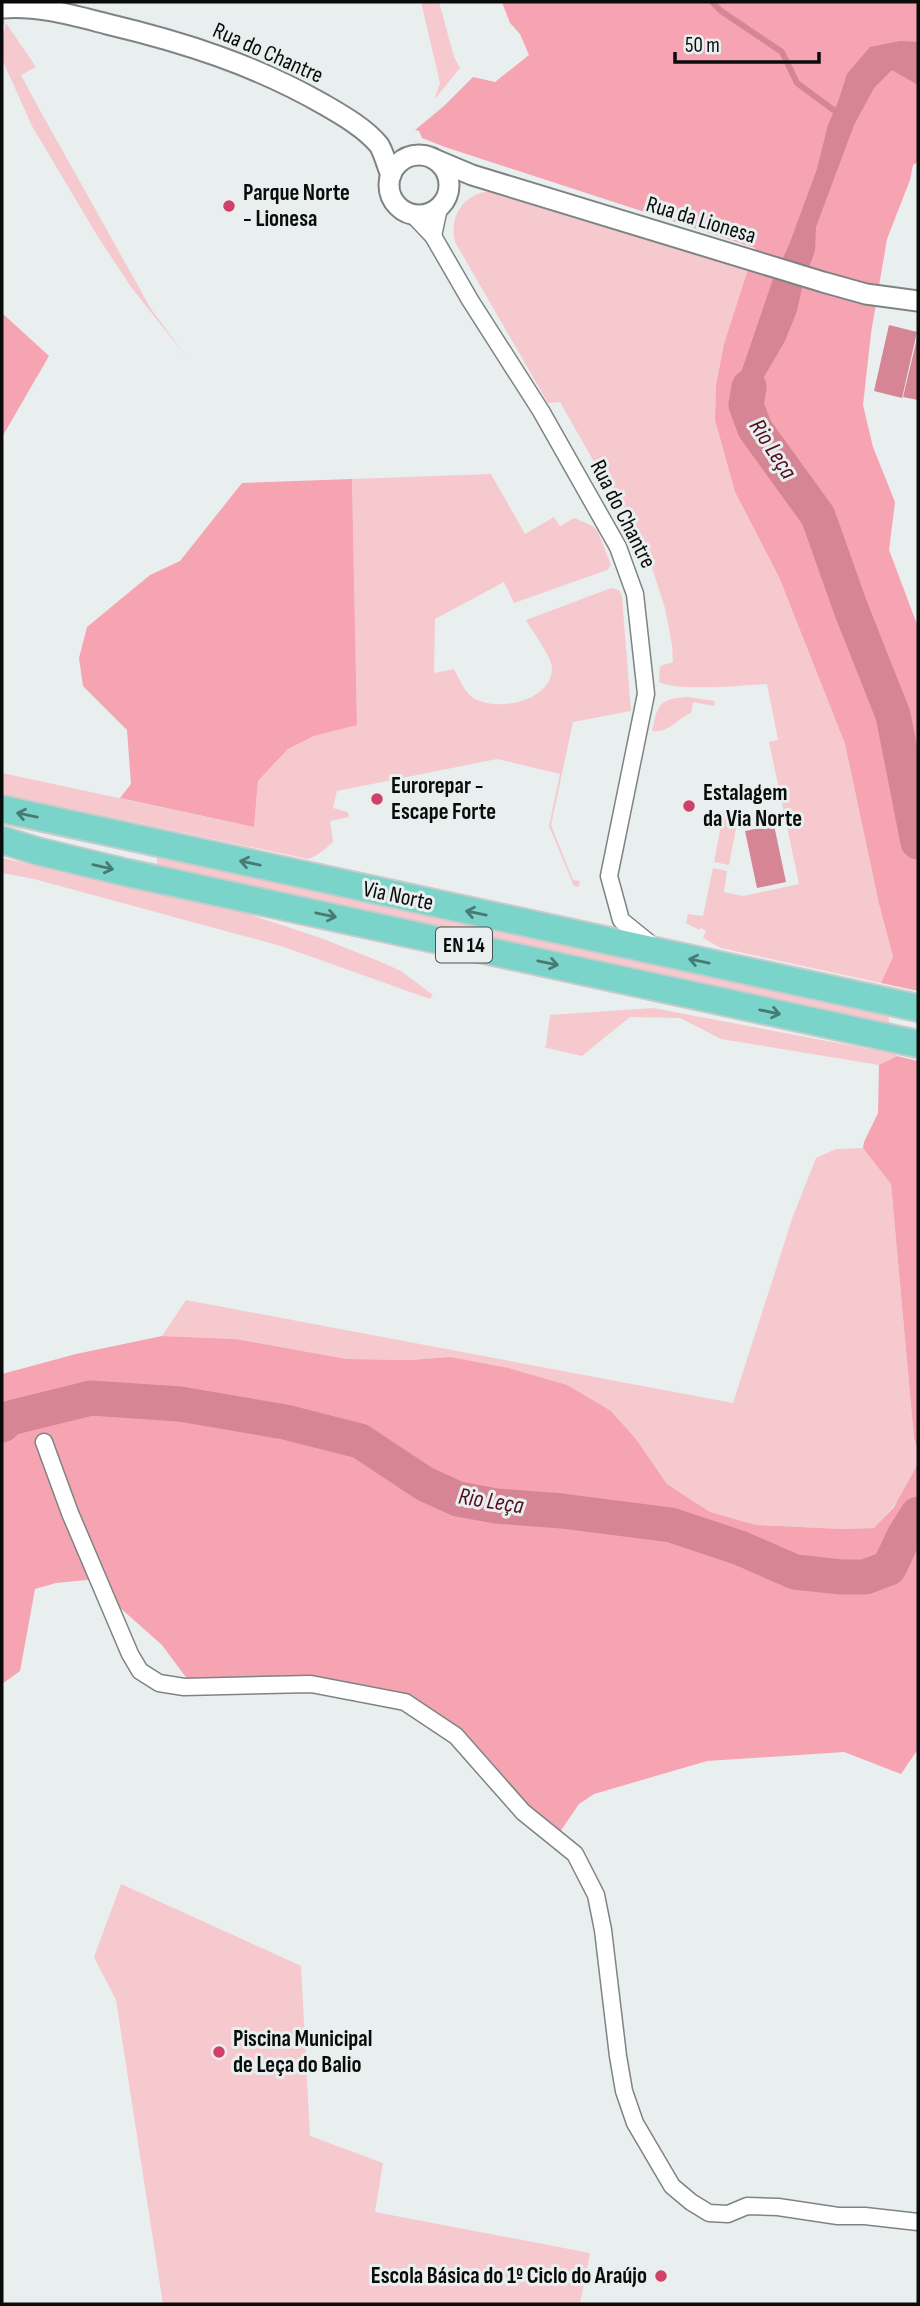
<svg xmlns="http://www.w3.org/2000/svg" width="920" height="2306" viewBox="0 0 920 2306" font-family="'Sofia Sans Condensed',sans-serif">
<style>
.green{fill:#f6c9cf}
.forest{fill:#f6a3b2}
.water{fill:#d58593}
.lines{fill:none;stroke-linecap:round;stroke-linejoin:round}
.stream{stroke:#d58593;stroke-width:6}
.river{stroke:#d58593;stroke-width:35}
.minor-casing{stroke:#7e8483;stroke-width:19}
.tertiary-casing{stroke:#7e8483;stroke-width:23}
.trunk-casing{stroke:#c9caca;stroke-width:30}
.minor{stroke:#fff;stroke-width:16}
.tertiary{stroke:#fff;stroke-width:19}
.trunk{stroke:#7bd4ca;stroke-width:26}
.oneway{stroke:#487a74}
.poi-dot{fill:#d04168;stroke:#e9efee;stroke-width:2.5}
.labels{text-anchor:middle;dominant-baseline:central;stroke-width:6;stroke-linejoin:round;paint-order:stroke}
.shield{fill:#e9efee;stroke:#4d5050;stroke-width:2}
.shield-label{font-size:21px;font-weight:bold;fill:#0a0c0c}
.street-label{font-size:23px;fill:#0a0c0c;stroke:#e9efee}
.poi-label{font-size:23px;font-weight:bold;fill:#0a0c0c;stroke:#e9efee;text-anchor:start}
.water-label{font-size:24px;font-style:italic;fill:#550c23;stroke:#e9efee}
</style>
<rect width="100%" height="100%" fill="#e9efee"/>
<g class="green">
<polygon points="421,2 439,2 454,57 460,68 434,100 440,83"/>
<polygon points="2,20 6,23 36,67 21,75 32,96 151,309 188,359 131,287 98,237 32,126 2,59 2,41 6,23 2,24"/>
<path d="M488 191 503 193 749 271 724 344 716 385 715 420 735 492 779 577 845 744 879 904 893 958 881 983 721 948 703 938 706 931 701 928 699 930 686 923 688 914 703 916 713 868 727 871 724 892 743 896 799 884 769 742 778 740 767 684C741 685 681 692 659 682L660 666 673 662 672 645 665 608 649 559 560 402 548 403 455 242C449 217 462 196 488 191Z"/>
<path d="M491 474 525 534 554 517 560 526 574 518 593 526 598 532 611 565 607 570 514 603 504 582 435 619 434 673 454 669C459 678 464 691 472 697 495 713 552 702 552 668 552 657 532 631 526 620L611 588 619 590 622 596 631 711 573 722 551 825 573 880 580 881 579 886 576 887 573 884 549 826 560 774 497 759 337 791 333 808 348 812 349 817 330 821 333 842C325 849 318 856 308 859L2 794V773L254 827 258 781 288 749 314 736 357 724 352 479Z"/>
<path d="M687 697 715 701 714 706 693 702 691 713C676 719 670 733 652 731 658 704 659 699 687 697Z"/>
<polygon points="724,809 739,812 729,865 714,862"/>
<polygon points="157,857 888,1015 890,1025 157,867"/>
<polygon points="2,858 227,907 321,938 381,962 401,971 433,995 430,999 281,946 34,879 2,873"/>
<polygon points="653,1008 896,1054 897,1056 879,1065 721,1039 680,1018 630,1017 582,1056 543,1047 546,1046 550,1015"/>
<path d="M863 1148 891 1184 914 1438C916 1445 919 1453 918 1461 917 1480 888 1514 874 1528L842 1529 756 1525 710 1512 667 1484 636 1439 611 1411 450 1357 410 1360 347 1359 236 1339 162 1336 186 1300 733 1403 793 1216 816 1158 836 1149Z"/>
<polygon points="121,1884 301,1966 310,2136 383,2163 375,2212 590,2253 580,2304 163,2304 116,2000 94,1957"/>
</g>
<g class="forest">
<polygon points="502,2 918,2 918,162 913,165 910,180 887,239 871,333 863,405 873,447 895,502 889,550 918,627 918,991 881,983 893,957 879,904 845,744 779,577 735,492 715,420 716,385 724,344 755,248 445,147 422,138 419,131 415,130 444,106 473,77 495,82 529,55 520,34 510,23"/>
<polygon points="2,313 49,356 2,437"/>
<polygon points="352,479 357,725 314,736 288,749 258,781 254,827 120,798 131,784 127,730 83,686 79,658 87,627 150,575 180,561 242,483"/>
<polygon points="897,1056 918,1061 918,1452 914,1438 891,1184 863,1148 864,1142 878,1113 879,1065"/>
<polygon points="162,1336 236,1339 347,1359 410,1360 450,1357 508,1368 567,1385 611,1411 636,1439 667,1484 710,1512 756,1525 842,1529 874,1528 894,1507 918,1464 918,1749 901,1774 844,1752 707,1761 594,1794 579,1804 560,1832 537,1820 480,1764 387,1689 279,1676 261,1685 188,1680 162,1645 101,1591 96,1579 56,1583 35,1589 20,1671 2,1684 2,1374 76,1354"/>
</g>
<g class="water">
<polygon points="900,41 918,42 918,85 892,70 874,88 854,125 816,227 815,251 803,283 797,311 785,341 761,382 756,398 773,429 747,432 733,396 772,282 789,245 817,169 828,125 838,102 847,74 870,47"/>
<polygon points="889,325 917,332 902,398 874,391"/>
<polygon points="918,334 918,400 903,397"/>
<polygon points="774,825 786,882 757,888 745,831"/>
</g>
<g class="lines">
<polyline class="stream" points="712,2 721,11 782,52 797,83 839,114"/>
<g class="river">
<polyline points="749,387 746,405 755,429 818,516 851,609 893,715 918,842"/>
<polyline points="2,1425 10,1418 91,1398 180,1404 285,1422 360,1441 425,1484 458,1499 496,1506 562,1511 671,1525 740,1548 795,1572 841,1577 865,1577 889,1568 904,1536 918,1514"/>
</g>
<g class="minor-casing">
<g id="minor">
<polyline points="413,215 433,236 470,300 541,411 618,547 635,594 646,694 609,876 621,920 653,946"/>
<polyline points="433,236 439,208"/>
<polyline points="44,1442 70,1513 130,1654 140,1671 159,1683 184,1687 311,1684 405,1702 456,1736 523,1812 575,1854 596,1895 603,1930 618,2056 624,2091 635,2123 672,2186 691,2202 709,2213 728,2214 747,2206 778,2207 838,2216 865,2216 918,2222"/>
</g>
</g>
<g class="tertiary-casing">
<g id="tertiary">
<path d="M2 8C38 5 72 15 107 24 183 42 255 65 323 104 342 115 365 128 379 145 384 153 387 166 391 175"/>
<circle cx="419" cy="185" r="30"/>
<polyline points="434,159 472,175 823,282 866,294 918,301"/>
</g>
</g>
<g class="trunk-casing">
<g id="trunk">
<polyline points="2,809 918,1008"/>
<polyline points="2,840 37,851 128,873 918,1044"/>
</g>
</g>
<use href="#minor" class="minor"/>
<use href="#tertiary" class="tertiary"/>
<use href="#trunk" class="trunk"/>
</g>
<defs><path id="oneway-shaft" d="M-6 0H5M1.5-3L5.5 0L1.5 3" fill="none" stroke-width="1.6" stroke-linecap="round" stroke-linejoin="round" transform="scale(1.75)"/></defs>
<g class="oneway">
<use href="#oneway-shaft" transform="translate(27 815) rotate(-168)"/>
<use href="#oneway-shaft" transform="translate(250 863) rotate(-168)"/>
<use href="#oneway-shaft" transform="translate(103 867) rotate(13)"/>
<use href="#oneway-shaft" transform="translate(476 913) rotate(-168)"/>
<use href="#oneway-shaft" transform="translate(326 915) rotate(12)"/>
<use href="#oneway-shaft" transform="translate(699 961) rotate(-168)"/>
<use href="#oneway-shaft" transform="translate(548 963) rotate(12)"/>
<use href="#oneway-shaft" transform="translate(770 1012) rotate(12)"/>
</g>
<g class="poi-dot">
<circle cx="229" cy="206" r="7"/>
<circle cx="377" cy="799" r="7"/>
<circle cx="689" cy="806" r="7"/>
<circle cx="219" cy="2052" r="7"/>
<circle cx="661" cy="2276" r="7"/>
</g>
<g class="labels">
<rect class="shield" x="436" y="927.5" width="56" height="35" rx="5"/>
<g class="shield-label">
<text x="464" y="945">EN 14</text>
</g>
<g class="street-label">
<text transform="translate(268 53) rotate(24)">Rua do Chantre</text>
<text transform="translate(701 220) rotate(17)">Rua da Lionesa</text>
<text transform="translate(623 514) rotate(63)">Rua do Chantre</text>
<text transform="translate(398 896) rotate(12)">Via Norte</text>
</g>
<g class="poi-label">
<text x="243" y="193">Parque Norte<tspan x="243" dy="26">- Lionesa</tspan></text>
<text x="391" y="786">Eurorepar -<tspan x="391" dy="26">Escape Forte</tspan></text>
<text x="703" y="793">Estalagem<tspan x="703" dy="26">da Via Norte</tspan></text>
<text x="233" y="2039">Piscina Municipal<tspan x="233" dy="26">de Leça do Balio</tspan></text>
<text x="647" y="2276" text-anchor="end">Escola Básica do 1º Ciclo do Araújo</text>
</g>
<g class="water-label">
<text transform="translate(773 449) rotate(57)">Rio Leça</text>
<text transform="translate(491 1501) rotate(9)">Rio Leça</text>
</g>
</g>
<rect width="920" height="2306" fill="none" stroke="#0a0c0c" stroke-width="7"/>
<path d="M675 52v10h144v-10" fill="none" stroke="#0a0c0c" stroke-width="3.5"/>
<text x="685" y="52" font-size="21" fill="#0a0c0c" stroke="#e9efee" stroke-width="5" paint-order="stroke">50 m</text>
</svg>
